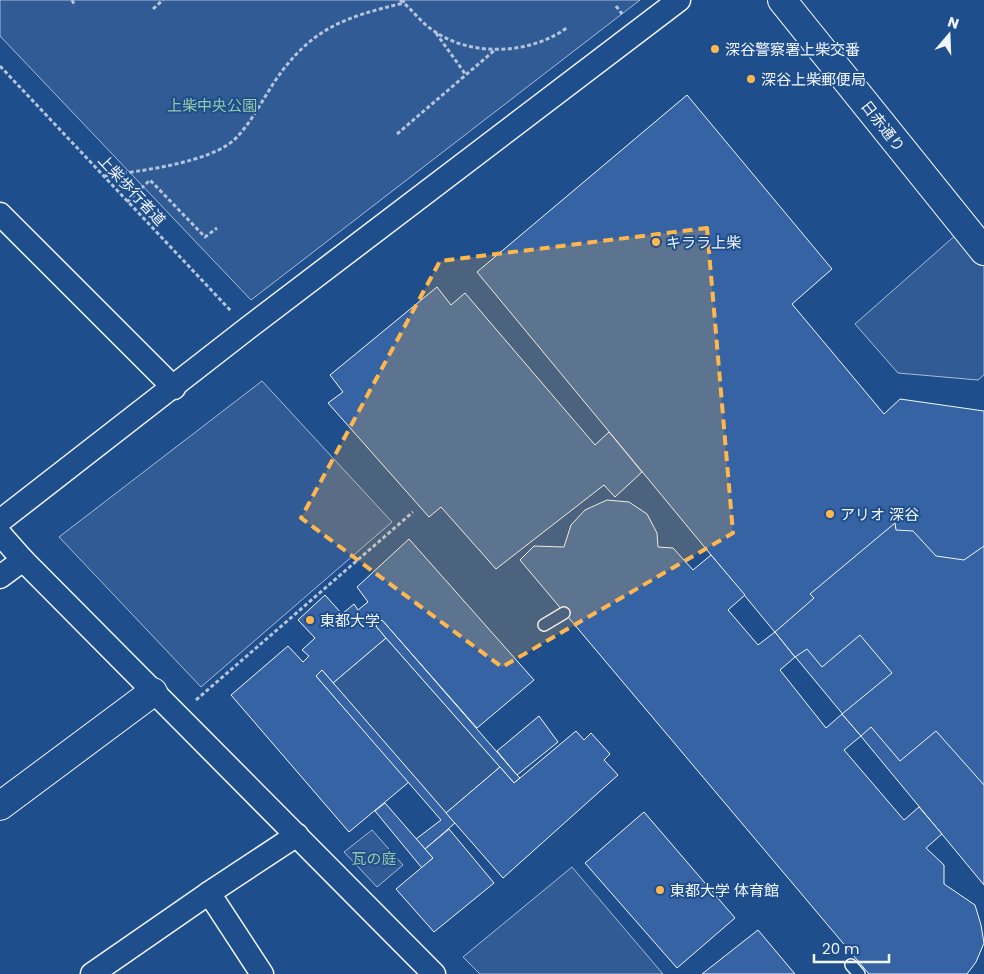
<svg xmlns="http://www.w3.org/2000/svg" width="984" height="974" viewBox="0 0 984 974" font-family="Poppins,'Noto Sans JP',sans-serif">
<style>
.built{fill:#305b95;stroke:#a8bbd7}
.building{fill:#3563a3;stroke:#f2f6ff}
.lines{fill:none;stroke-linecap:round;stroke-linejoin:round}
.service-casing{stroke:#f2f6ff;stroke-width:14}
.minor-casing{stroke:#f2f6ff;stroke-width:25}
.tertiary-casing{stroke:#f2f6ff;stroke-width:30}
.path{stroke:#b3c4dc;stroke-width:3;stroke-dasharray:4 2.5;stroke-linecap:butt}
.service{stroke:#1f4e8c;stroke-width:11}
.minor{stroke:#1f4e8c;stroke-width:22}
.tertiary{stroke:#1f4e8c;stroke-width:28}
.marked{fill:#ffb74d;fill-opacity:0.2;stroke:#ffb74d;stroke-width:4;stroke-dasharray:10 6;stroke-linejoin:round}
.poi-dot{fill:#ffb74d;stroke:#1f4e8c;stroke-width:2}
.labels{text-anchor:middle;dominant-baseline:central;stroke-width:4;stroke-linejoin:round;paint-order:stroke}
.poi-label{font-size:15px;fill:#f2f6ff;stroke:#1f4e8c;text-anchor:start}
.park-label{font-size:15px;fill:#97c8a6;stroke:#1f4e8c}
.street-label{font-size:15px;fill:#f2f6ff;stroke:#1f4e8c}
</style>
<rect width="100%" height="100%" fill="#1f4e8c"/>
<g class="built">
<polygon points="0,0 640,0 251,300 0,36"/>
<polygon points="958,233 984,265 984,375 978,380 898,373 855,324"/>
<polygon points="262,381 392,522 201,687 59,537"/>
<polygon points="386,638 500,767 446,813 333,683"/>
<polygon points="372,830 403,865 377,887 344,852"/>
<polygon points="572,867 663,974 480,974 463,957"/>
</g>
<g class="building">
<polygon points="687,95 832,269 792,304 884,414 900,399 984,411 984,885 477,272"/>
<polygon points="437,287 451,305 465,293 595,445 609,432 642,472 615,497 604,485 496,569 441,507 429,517 328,403 343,392 330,375"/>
<polygon points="607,500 629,502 647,514 657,533 658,547 673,548 693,570 711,555 745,595 728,610 758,645 775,632 795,657 780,670 826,728 842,714 861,736 844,750 904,820 919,807 942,834 926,848 944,865 944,884 975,905 981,925 984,943 976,962 967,974 869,974 520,560 534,546 564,547 571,525 585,510"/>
<polygon points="895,523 896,530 913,531 936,556 964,560 984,546 984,785 936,731 900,761 871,727 861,736 842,714 892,673 860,635 822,667 807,649 795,657 775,632 814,598 810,594"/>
<polygon points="409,539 534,680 477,728 382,620 376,626 386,638 333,683 322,670 316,676 409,782 349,832 231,695 288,646 303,662 309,656 302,650 315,638 298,620 325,595 342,614 354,604 358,610 368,602 357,587"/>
<polygon points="382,620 517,775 520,778 514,783 386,638 376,626"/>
<polygon points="322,670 455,823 425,849 416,839 441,820 316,676"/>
<polygon points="539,716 558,742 517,775 497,751"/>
<polygon points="576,731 584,740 591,733 610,754 604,760 618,775 503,878 446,813 500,767 514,783"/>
<polygon points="385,803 433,858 422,868 375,811"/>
<polygon points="644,812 735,918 677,968 585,863"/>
<polygon points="449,829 494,883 434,932 396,889 433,858 425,849"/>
<polygon points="758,930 795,974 702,974"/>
</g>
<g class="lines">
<g class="service-casing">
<g id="service">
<polyline points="544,625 564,613"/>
<polyline points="851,965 859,974"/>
</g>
</g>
<g class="minor-casing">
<g id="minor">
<polyline points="0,214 174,388"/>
<polyline points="0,521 248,328 679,0"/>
<polyline points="0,534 23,560 434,974"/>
<polyline points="0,577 23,560"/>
<polyline points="209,893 262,974"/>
<polyline points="92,974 209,893 297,835"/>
</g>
</g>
<g class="tertiary-casing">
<g id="tertiary">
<polyline points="782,0 984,251"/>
<polyline points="0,806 153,692"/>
</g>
</g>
<g class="path">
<polyline points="72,0 75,6"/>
<path d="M400 0C412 9 421 23 434 31 473 58 532 54 568 27"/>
<polyline points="616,6 622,14"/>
<polyline points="153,9 163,0"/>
<polyline points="436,33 466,75"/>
<polyline points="0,66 231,311"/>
<polyline points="397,134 496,49"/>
<path d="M104 176C138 171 213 163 237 137 252 121 263 99 275 81 311 28 345 17 404 3L403 0"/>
<polyline points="127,202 150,180 205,237 217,228"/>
<polyline points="196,700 413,512"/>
</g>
<use href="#service" class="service"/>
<use href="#minor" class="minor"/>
<use href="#tertiary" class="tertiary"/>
</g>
<path class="marked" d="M707 228 733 533 502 667 301 518 440 261Z"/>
<g class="poi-dot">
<circle cx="715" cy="49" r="5"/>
<circle cx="751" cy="79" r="5"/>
<circle cx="656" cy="242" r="5"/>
<circle cx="830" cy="514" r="5"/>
<circle cx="310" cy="620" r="5"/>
<circle cx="660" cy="890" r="5"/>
</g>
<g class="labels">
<g class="poi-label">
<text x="725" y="49">深谷警察署上柴交番</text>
<text x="761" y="79">深谷上柴郵便局</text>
<text x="666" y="242">キララ上柴</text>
<text x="840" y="514">アリオ 深谷</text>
<text x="320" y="620">東都大学</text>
<text x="670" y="890">東都大学 体育館</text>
</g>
<g class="park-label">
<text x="212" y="105">上柴中央公園</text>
<text x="374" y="858">瓦の庭</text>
</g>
<g class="street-label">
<text transform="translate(883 126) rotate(52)">日赤通り</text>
<text transform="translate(132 190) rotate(47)">上柴歩行者道</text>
</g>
</g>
<g transform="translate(949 35) rotate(19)" stroke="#1f4e8c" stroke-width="4" paint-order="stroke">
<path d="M0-4L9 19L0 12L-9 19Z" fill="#f2f6ff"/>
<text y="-8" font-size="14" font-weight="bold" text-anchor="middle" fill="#f2f6ff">N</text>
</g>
<path d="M814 954v8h75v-8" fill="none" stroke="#f2f6ff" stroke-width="2.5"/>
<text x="822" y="954" font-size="15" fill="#f2f6ff" stroke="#1f4e8c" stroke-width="4" paint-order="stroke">20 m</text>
</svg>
